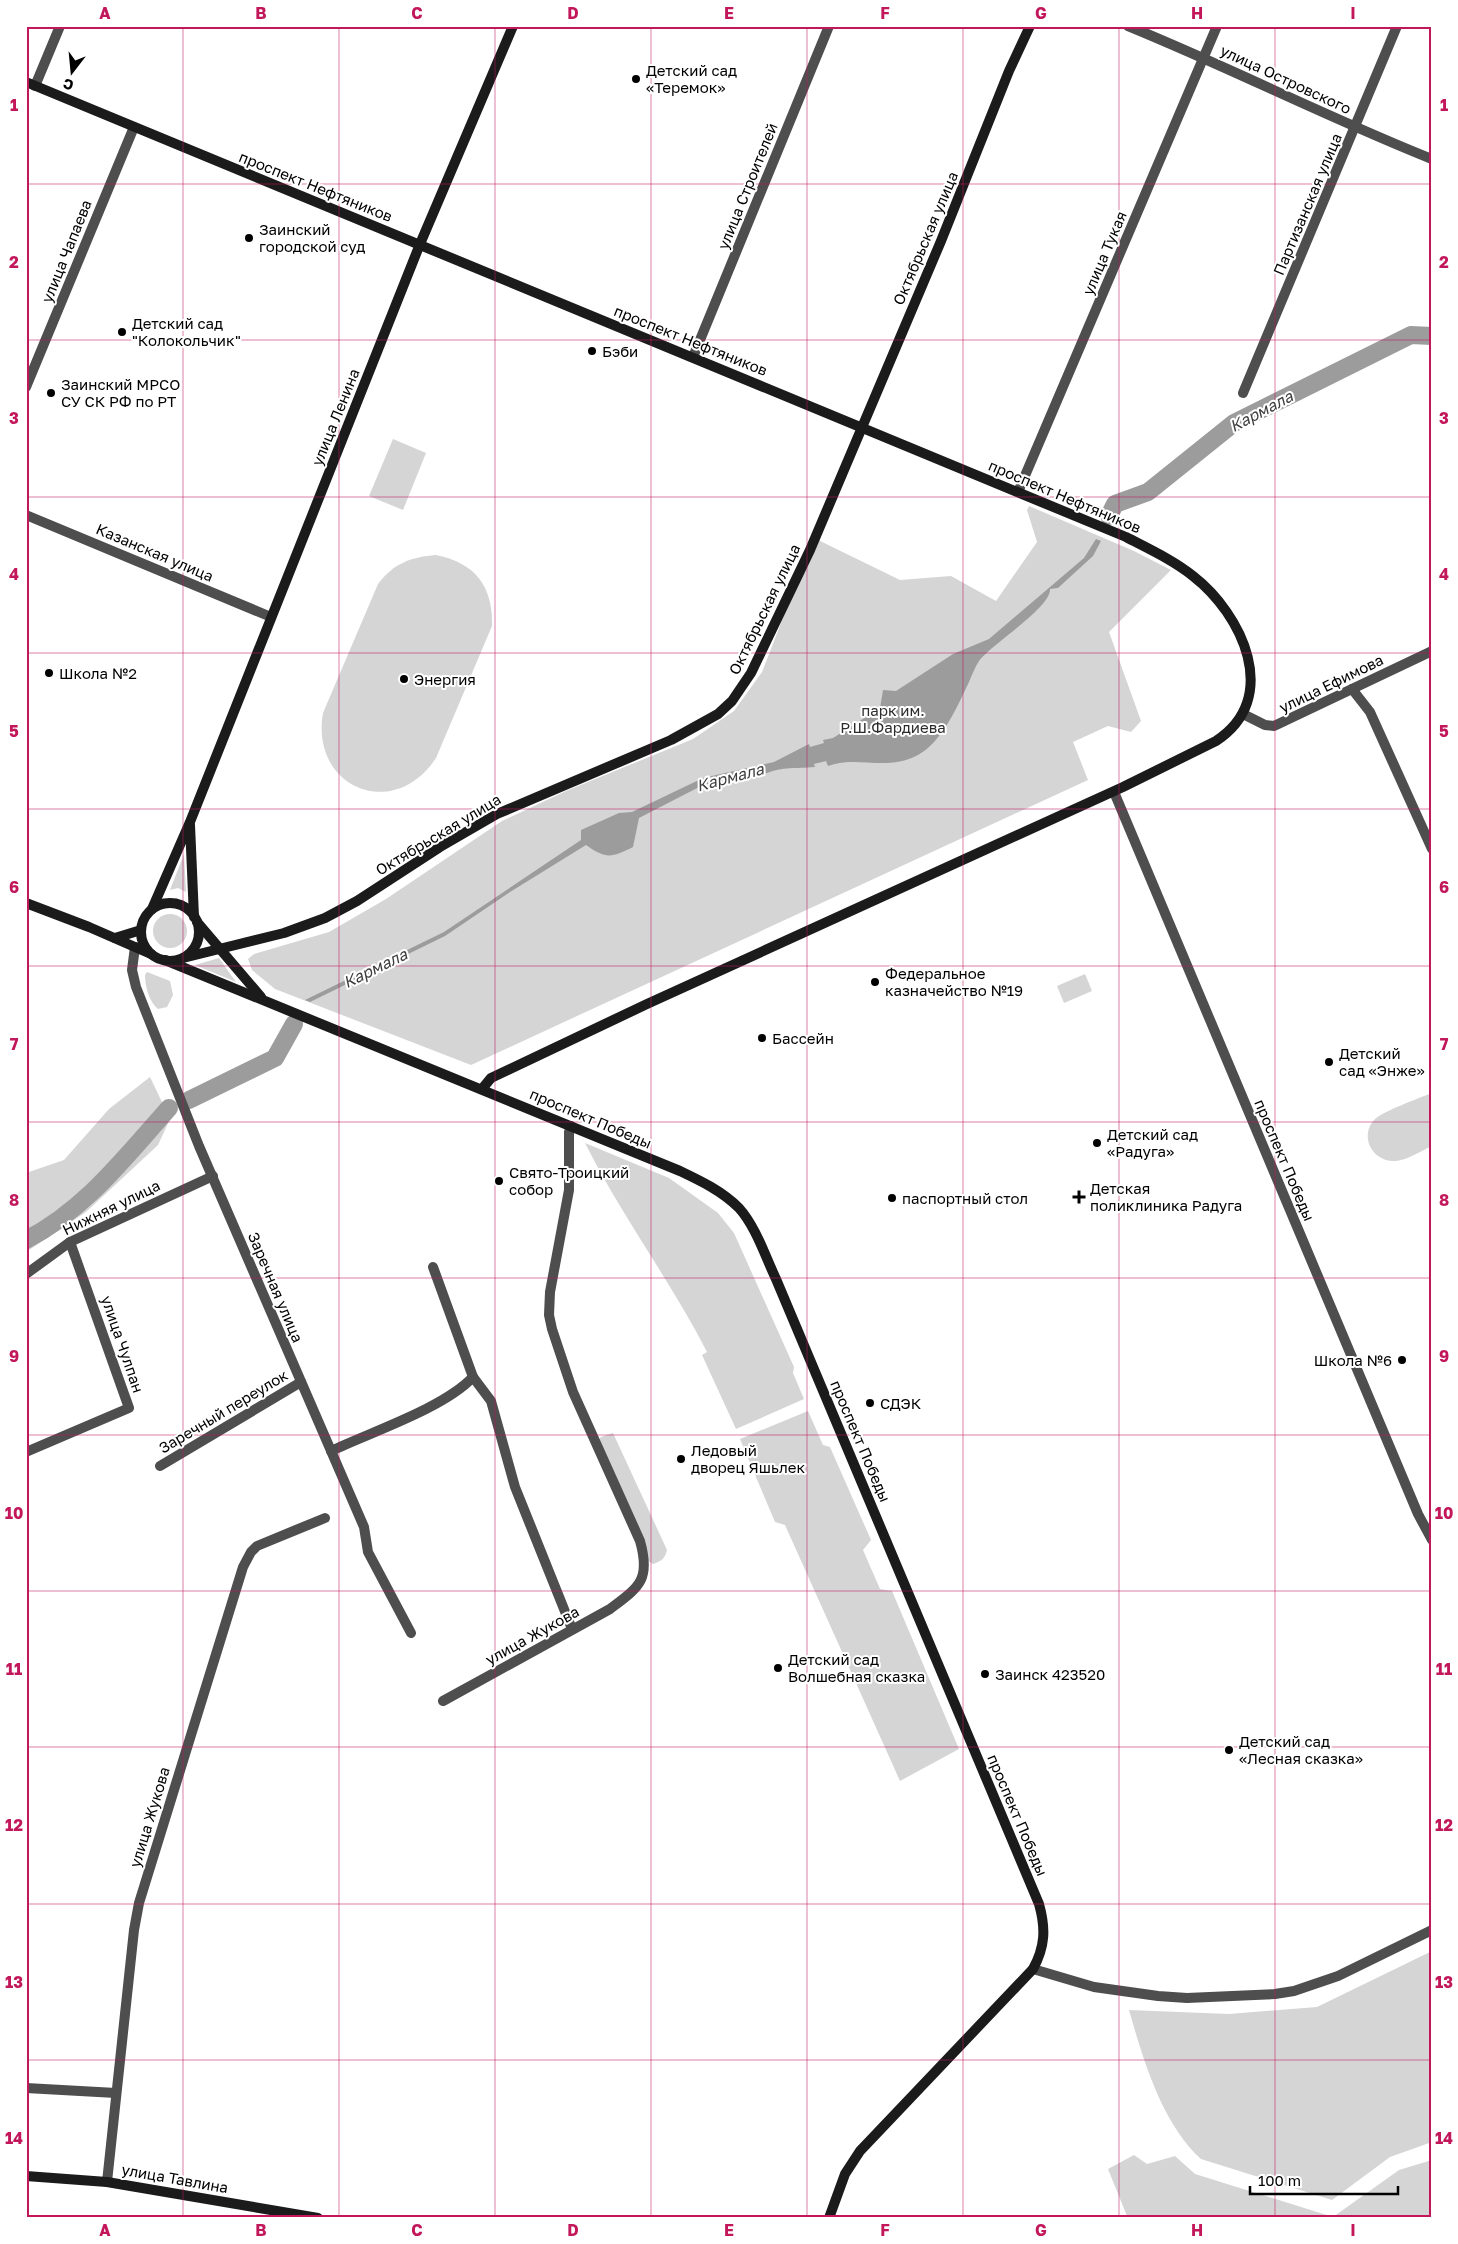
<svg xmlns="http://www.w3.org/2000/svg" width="1458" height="2244" viewBox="0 0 1458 2244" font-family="'Golos Text',sans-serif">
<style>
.green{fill:#d5d5d5}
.water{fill:#9c9c9c}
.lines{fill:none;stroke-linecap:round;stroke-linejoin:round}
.river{stroke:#9c9c9c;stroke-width:18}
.street{stroke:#4e4e4e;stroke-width:10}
.secondary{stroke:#1b1b1b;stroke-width:10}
.grid{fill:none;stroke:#c2185b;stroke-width:1;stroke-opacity:0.55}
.poi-dot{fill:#000;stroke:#fff;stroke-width:2}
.labels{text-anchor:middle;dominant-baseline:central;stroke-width:4;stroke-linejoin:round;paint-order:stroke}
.poi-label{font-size:15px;fill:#000;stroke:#fff;text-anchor:start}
.street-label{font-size:15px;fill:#000;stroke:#fff}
.park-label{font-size:15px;fill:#2c2c2c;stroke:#fff}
.water-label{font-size:16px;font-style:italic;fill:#3d3d3d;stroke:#fff}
.neatline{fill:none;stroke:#c2185b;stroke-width:2}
.grid-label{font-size:16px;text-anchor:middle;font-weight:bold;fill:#c2185b}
</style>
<rect width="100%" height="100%" fill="#fff"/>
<g class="green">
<polygon points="393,439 426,453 403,510 369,496"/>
<polygon points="1029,506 1134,551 1171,570 1109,632 1141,721 1131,732 1108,726 1073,742 1088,780 471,1065 275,989 252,970 248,959 254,954 329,932 386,899 502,821 566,791 693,739 734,711 762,672 814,538 900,580 951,576 996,601 1037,542 1027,510"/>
<path d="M436 555C476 563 493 587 492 626L436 758C393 823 310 787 323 713L378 584C394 563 411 557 436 555Z"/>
<polygon points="184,854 186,892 178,888 170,890"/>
<circle cx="170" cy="931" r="17"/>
<polygon points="219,958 236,982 195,965"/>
<path d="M147 972 170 981 173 995 167 1007 158 1009C149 1002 145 986 145 975Z"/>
<polygon points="1085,974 1092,991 1064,1003 1057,986"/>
<polygon points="150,1077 170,1119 158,1145 86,1212 26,1252 26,1173 64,1160 109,1109"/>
<path d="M1432 1093V1146C1421 1151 1407 1160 1396 1161 1373 1163 1358 1136 1375 1119 1384 1111 1419 1098 1432 1093Z"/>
<path d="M585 1143 669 1178 718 1213 734 1233 794 1367 793 1373 804 1399 736 1429 702 1355 707 1352C670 1280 621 1215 585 1143Z"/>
<polygon points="808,1411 823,1445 830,1447 871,1540 863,1550 880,1589 892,1591 959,1749 900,1781 785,1525 775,1522 740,1439"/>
<path d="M613 1433 667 1550C665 1559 661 1561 653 1564L648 1561 598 1441 601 1437Z"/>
<path d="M1432 1951V2142L1390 2157 1332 2200 1201 2159C1162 2124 1143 2059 1129 2010L1229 2014 1317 2007Z"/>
<polygon points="1134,2155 1147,2164 1175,2156 1195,2174 1333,2217 1399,2170 1432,2160 1432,2218 1125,2218 1127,2216 1108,2169"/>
</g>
<path class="water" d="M1096 539 1101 541 1093 556 1058 588 1050 589C1051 608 991 644 979 661 975 667 972 675 969 682 957 707 942 742 918 755 886 772 857 755 828 766L826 761 814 764 815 767C794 769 785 766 764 774L761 771 703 785 639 818 633 847C611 858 606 859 586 845L510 892 445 936 310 1002 305 1000 444 932 581 840V830L619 813 632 812 703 778 774 762 809 744 810 747 824 743 823 740 833 738 880 708 883 690 896 691 953 654 989 639 1084 558Z"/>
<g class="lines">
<g class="river">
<polyline points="1109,516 1115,504 1148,492 1234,423 1411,335 1432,336"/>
<polyline points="189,1100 275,1058 294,1024"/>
<path d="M26 1240C86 1209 125 1157 169 1108"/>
</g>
<g class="street">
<path d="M1128 26C1231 68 1329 118 1432 159"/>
<polyline points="35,86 60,26"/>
<polyline points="693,357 829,26"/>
<polyline points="26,387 134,127"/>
<polyline points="1243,393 1397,26"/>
<polyline points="1018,492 1217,26"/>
<polyline points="26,515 271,617"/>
<polyline points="1352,689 1370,712 1432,849"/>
<polyline points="1243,714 1265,725 1274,726 1432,651"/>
<polyline points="1114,792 1418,1514 1432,1540"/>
<polyline points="135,947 132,970 136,987 199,1146 364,1527 368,1552 411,1633"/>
<polyline points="433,1267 473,1377 491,1401 515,1487 572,1629"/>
<polyline points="26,1274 70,1242 213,1176"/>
<path d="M331 1451C371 1432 444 1408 473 1377"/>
<polyline points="26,1452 129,1408 70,1242"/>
<polyline points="160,1466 301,1382"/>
<path d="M443 1701 610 1609C639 1587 651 1580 640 1541L573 1392 552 1329 549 1315 550 1292 569 1190V1132L571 1126"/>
<polyline points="1033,1969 1094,1987 1158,1996 1187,1998 1275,1994 1294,1991 1338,1976 1432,1930"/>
<polyline points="26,2088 116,2093"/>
<polyline points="107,2182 134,1930 139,1903 243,1567 251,1552 257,1546 325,1518"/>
</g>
<g class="secondary">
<path d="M26 82 1126 537C1149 549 1173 560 1193 576 1242 614 1282 698 1216 741L1123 787 647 1004 491 1078 482 1089"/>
<polyline points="190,825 194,917"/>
<polyline points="26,903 89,927 151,954"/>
<circle cx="170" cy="932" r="29"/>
<polyline points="152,909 190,822 420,244 513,26"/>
<polyline points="197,922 261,997"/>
<polyline points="115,938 141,930"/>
<polyline points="183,958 284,933 325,918 357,901 440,847 497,814 671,740 718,714 732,701 751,673 810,550 941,241 1009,71 1030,26"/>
<path d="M165 960 680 1171C701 1181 722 1191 739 1208 756 1227 765 1256 776 1279L1039 1904C1046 1929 1045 1947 1033 1969L860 2151 845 2174 829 2218"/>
<polyline points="26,2176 107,2182 318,2218"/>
</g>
</g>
<path class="grid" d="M183 26V2218M339 26V2218M495 26V2218M651 26V2218M807 26V2218M963 26V2218M1119 26V2218M1275 26V2218M26 184H1432M26 340H1432M26 497H1432M26 653H1432M26 809H1432M26 966H1432M26 1122H1432M26 1278H1432M26 1435H1432M26 1591H1432M26 1747H1432M26 1904H1432M26 2060H1432"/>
<g class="poi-dot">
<circle cx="636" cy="79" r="5"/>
<circle cx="249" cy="238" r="5"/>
<circle cx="122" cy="332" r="5"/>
<circle cx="592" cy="351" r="5"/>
<circle cx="51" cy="393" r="5"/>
<circle cx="49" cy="673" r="5"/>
<circle cx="404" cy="679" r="5"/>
<circle cx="875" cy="982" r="5"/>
<circle cx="762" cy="1038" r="5"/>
<circle cx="1329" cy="1062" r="5"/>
<circle cx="1097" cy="1143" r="5"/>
<circle cx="499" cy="1181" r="5"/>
<path d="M1076.5 1189.5h5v5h5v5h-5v5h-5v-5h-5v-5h5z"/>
<circle cx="892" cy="1198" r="5"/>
<circle cx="1402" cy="1360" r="5"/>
<circle cx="870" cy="1403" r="5"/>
<circle cx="681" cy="1459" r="5"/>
<circle cx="778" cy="1668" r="5"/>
<circle cx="985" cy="1674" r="5"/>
<circle cx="1229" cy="1750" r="5"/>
</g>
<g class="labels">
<g class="poi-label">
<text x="646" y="70">Детский сад<tspan x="646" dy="17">«Теремок»</tspan></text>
<text x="259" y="229">Заинский<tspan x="259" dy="17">городской суд</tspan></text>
<text x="132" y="323">Детский сад<tspan x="132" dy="17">"Колокольчик"</tspan></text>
<text x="602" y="351">Бэби</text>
<text x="61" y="384">Заинский МРСО<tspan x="61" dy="17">СУ СК РФ по РТ</tspan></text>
<text x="59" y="673">Школа №2</text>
<text x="414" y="679">Энергия</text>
<text x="885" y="973">Федеральное<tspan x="885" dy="17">казначейство №19</tspan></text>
<text x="772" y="1038">Бассейн</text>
<text x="1339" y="1053">Детский<tspan x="1339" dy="17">сад «Энже»</tspan></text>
<text x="1107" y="1134">Детский сад<tspan x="1107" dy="17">«Радуга»</tspan></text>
<text x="509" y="1172">Свято-Троицкий<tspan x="509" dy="17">собор</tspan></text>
<text x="1090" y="1188">Детская<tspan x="1090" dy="17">поликлиника Радуга</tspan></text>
<text x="902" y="1198">паспортный стол</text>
<text x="1392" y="1360" text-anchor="end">Школа №6</text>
<text x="880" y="1403">СДЭК</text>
<text x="691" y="1450">Ледовый<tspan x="691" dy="17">дворец Яшьлек</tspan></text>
<text x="788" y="1659">Детский сад<tspan x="788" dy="17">Волшебная сказка</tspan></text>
<text x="995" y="1674">Заинск 423520</text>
<text x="1239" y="1741">Детский сад<tspan x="1239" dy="17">«Лесная сказка»</tspan></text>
</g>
<g class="street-label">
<text transform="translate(1286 79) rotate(25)">улица Островского</text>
<text transform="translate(316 186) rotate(22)">проспект Нефтяников</text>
<text transform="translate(747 186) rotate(-68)">улица Строителей</text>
<text transform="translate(1307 204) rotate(-67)">Партизанская улица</text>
<text transform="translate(925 238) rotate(-67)">Октябрьская улица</text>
<text transform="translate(66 251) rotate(-68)">улица Чапаева</text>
<text transform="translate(1104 253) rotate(-67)">улица Тукая</text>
<text transform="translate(691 340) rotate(22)">проспект Нефтяников</text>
<text transform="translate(335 417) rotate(-68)">улица Ленина</text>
<text transform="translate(1065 496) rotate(23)">проспект Нефтяников</text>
<text transform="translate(155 552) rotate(23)">Казанская улица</text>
<text transform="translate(764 609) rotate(-64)">Октябрьская улица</text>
<text transform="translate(1331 683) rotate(-26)">улица Ефимова</text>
<text transform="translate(438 834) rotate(-31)">Октябрьская улица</text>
<text transform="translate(591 1118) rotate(23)">проспект Победы</text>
<text transform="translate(1285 1160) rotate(67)">проспект Победы</text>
<text transform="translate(111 1207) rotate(-26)">Нижняя улица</text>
<text transform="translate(276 1287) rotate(67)">Заречная улица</text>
<text transform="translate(123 1344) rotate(71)">улица Чулпан</text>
<text transform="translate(223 1411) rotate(-31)">Заречный переулок</text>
<text transform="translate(861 1441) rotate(67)">проспект Победы</text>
<text transform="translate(532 1635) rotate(-29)">улица Жукова</text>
<text transform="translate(1018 1815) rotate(67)">проспект Победы</text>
<text transform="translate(149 1817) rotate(-73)">улица Жукова</text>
<text transform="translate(175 2178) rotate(10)">улица Тавлина</text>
</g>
<g class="park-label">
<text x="893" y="710">парк им.<tspan x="893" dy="17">Р.Ш.Фардиева</tspan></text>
</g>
<g class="water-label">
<text transform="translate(1261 411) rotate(-28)">Кармала</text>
<text transform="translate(730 777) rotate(-15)">Кармала</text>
<text transform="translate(375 968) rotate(-26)">Кармала</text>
</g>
</g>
<rect width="1458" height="2244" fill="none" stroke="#ffffff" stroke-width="55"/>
<g transform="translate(72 72) rotate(196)" stroke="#ffffff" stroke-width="4" paint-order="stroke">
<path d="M0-4L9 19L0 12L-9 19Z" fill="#000000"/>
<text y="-8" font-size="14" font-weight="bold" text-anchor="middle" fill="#000000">С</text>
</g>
<path d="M1250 2186v8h148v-8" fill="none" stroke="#000000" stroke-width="2.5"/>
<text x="1258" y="2186" font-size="15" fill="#000000" stroke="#ffffff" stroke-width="4" paint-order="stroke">100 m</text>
<rect x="28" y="28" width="1402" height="2188" class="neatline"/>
<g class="grid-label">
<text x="105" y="19">A</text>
<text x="261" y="19">B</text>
<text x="417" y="19">C</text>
<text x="573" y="19">D</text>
<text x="729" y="19">E</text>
<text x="885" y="19">F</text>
<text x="1041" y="19">G</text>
<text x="1197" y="19">H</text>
<text x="1353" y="19">I</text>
<text x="14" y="111">1</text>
<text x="1444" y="111">1</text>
<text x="14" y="268">2</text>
<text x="1444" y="268">2</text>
<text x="14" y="424">3</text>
<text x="1444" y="424">3</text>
<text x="14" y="580">4</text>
<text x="1444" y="580">4</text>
<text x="14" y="737">5</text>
<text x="1444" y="737">5</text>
<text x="14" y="893">6</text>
<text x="1444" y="893">6</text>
<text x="14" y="1050">7</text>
<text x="1444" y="1050">7</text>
<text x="14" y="1206">8</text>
<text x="1444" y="1206">8</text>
<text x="14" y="1362">9</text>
<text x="1444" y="1362">9</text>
<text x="14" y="1519">10</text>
<text x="1444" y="1519">10</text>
<text x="14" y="1675">11</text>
<text x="1444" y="1675">11</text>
<text x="14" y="1831">12</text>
<text x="1444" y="1831">12</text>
<text x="14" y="1988">13</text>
<text x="1444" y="1988">13</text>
<text x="14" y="2144">14</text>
<text x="1444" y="2144">14</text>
<text x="105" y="2236">A</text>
<text x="261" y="2236">B</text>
<text x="417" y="2236">C</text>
<text x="573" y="2236">D</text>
<text x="729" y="2236">E</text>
<text x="885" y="2236">F</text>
<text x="1041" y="2236">G</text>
<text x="1197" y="2236">H</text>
<text x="1353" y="2236">I</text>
</g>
</svg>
